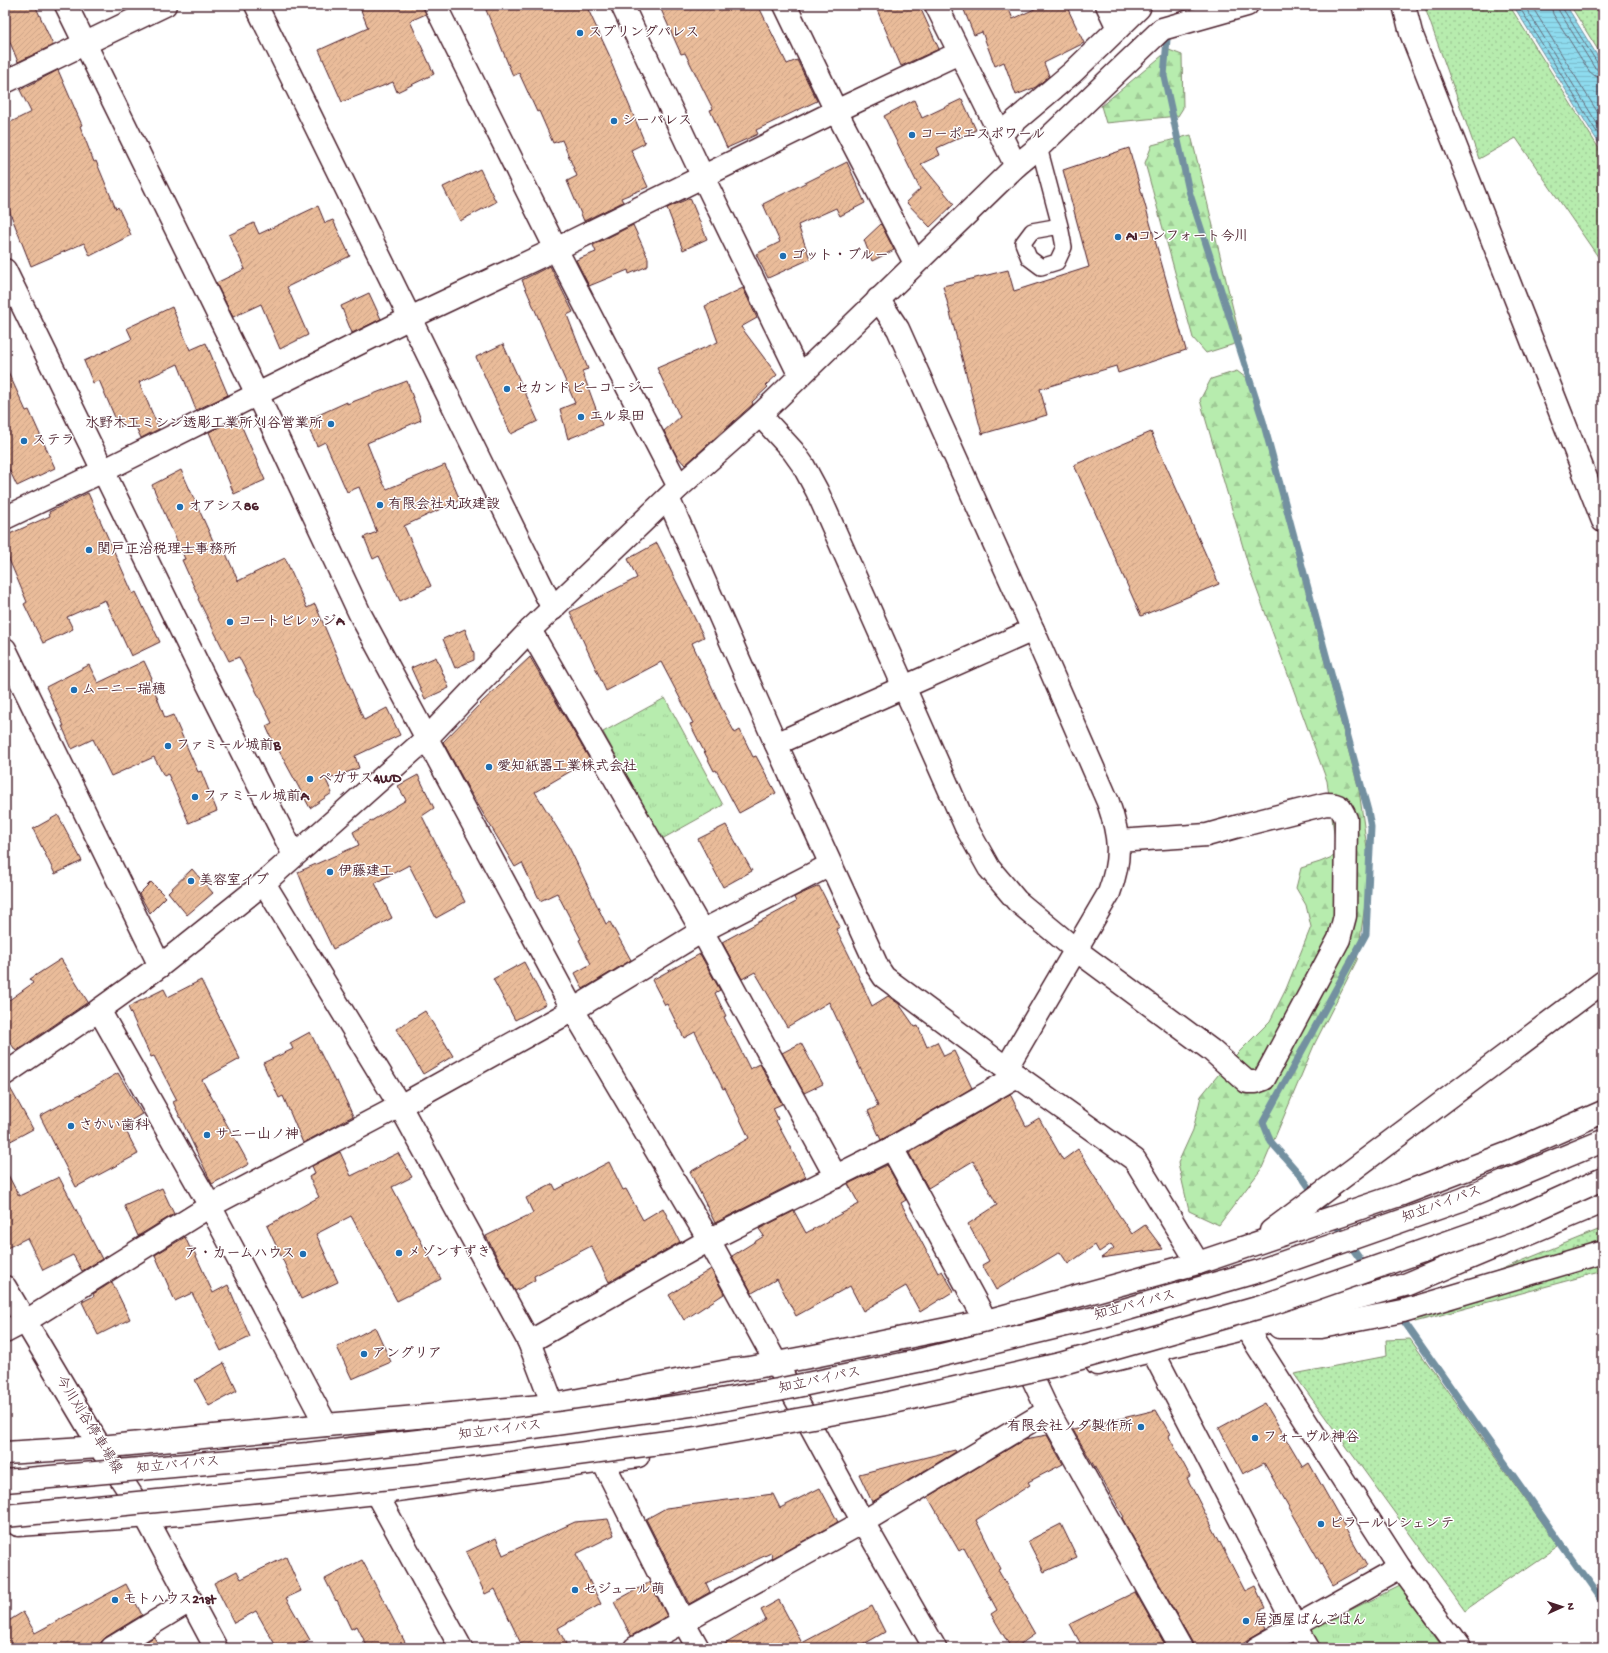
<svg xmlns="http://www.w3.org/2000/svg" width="1608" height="1653" viewBox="0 0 1608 1653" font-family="'Gochi Hand','Klee One',sans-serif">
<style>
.grass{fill:url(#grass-dots);stroke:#80866c}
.forest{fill:url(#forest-firs);stroke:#80866c}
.park{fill:url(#park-tufts);stroke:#80866c}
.water{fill:url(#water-rules);stroke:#7390a0}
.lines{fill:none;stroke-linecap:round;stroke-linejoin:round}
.shore{stroke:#656a79;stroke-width:1}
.stream{stroke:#7390a0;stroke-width:7}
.building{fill:url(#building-hatch);stroke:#4a1f2b}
.service-casing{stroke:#4a1f2b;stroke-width:18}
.minor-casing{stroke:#4a1f2b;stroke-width:25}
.secondary-casing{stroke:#4a1f2b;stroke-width:25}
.service{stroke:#fff;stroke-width:15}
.minor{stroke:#fff;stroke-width:22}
.secondary{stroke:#fff;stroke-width:22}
.trunk-bridge-casing{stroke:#4a1f2b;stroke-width:25;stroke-linecap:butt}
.trunk-bridge{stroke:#fff;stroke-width:22}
.poi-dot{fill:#1f6fb2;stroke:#fff;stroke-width:1.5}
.labels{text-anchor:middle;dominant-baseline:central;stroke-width:3;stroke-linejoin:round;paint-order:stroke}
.poi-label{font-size:14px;font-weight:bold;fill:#4a1f2b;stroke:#fff;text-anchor:start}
.street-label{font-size:14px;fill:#4a1f2b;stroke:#fff}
</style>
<defs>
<pattern id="grass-dots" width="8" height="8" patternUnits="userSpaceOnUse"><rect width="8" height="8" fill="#b7ecae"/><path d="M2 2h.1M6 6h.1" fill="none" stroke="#9fca96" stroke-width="1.8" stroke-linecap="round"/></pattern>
<pattern id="forest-firs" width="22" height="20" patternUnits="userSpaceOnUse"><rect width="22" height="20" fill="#b7ecae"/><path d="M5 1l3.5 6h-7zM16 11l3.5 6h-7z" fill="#9fca96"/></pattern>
<pattern id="park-tufts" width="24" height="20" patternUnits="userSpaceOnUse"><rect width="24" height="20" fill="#b7ecae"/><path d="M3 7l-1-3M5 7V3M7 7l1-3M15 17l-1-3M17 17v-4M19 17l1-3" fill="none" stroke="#9fca96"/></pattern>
<pattern id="water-rules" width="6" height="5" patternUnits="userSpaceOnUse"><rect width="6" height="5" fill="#8edbee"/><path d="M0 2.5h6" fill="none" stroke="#7cbccc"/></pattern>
<pattern id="building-hatch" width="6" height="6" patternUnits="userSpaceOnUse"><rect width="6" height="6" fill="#eabc9a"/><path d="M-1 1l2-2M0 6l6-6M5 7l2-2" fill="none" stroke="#caa185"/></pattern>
</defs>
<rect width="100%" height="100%" fill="#fff"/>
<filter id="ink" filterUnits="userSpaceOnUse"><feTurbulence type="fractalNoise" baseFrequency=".025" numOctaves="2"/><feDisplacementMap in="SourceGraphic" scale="8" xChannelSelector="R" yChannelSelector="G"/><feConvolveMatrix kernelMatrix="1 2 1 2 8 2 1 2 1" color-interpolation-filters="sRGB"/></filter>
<g filter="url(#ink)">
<g class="grass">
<polygon points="1424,5 1509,5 1603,155 1603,264 1516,138 1479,159"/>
<polygon points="1570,5 1603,5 1603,58"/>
<polygon points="1603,1228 1603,1271 1415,1322 1408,1307"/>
<polygon points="1410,1339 1559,1546 1465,1610 1294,1374 1387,1356 1386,1340"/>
</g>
<g class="forest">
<polygon points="1169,50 1182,55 1183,108 1178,116 1106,123 1101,106"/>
<polygon points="1191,135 1241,342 1206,353 1193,338 1145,163 1152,145"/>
<polygon points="1237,371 1250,381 1359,790 1370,870 1357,960 1315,1043 1262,1168 1219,1225 1189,1211 1178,1163 1193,1130 1201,1096 1227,1064 1270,1021 1286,989 1311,927 1306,905 1296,888 1301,868 1320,862 1337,855 1327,781 1250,571 1200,400 1211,379"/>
</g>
<g class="park">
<polygon points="665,698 723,805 662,839 603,732"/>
<polygon points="1399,1586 1443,1648 1311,1648 1302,1634"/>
</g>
<polygon class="water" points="1513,5 1566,5 1603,65 1603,150"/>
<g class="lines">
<g class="shore">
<polyline points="1518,5 1603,142"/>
<polyline points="1524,5 1603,133"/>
<polyline points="1531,5 1603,121"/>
<polyline points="1551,5 1553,14 1589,71 1595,76 1603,78"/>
<polyline points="1557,5 1559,11 1594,67 1598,70 1603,71"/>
<polyline points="1562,5 1563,9 1598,64 1603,66"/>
</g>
<polyline class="stream" points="1167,39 1164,76 1189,191 1263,421 1368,811 1371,827 1366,934 1263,1122 1271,1142 1302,1177 1603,1603"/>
</g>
<g class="building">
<polygon points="5,5 35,5 53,45 18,62 5,30"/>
<polygon points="359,5 423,5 426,14 410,21 434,74 397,92 393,82 342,102 319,50 368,28"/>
<polygon points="484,5 586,5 612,61 611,62 645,143 631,150 648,187 621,198 623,202 584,221 567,181 577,176 562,140 553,143 539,111 537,112 519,73 513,76"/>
<polygon points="659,5 758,5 787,64 797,60 817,101 756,130 758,134 727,148 710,110 713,109 685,53 681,54"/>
<polygon points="875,5 919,5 939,49 901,66"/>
<polygon points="962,5 1007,5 1013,19 1043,5 1066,5 1084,43 1044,63 1049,76 1036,87 1016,95 1004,62 995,66 982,32 974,35"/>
<polygon points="58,70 82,125 80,126 94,162 96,161 116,209 118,207 131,235 90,256 84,243 31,266 5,200 5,125 31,112 20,90"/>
<polygon points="962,99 976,130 937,148 940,155 921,164 954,204 930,227 906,202 920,189 884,116 914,100 922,118"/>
<polygon points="1129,148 1186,350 1118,373 1116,366 1040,389 1047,415 982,434 943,286 1008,270 1014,291 1089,267 1063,170"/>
<polygon points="847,162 865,203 840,216 836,208 798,225 810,259 768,278 756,254 780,242 763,204"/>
<polygon points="480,169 496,202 460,221 443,187"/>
<polygon points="690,198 707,239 683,250 667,208"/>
<polygon points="318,206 325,223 333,220 350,256 287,287 308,335 280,349 261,304 233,317 216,283 245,269 229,235 254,223 259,234"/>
<polygon points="881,224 894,250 872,261 864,240"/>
<polygon points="633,225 648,258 648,266 629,274 628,270 589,286 576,260 596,252 593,245"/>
<polygon points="550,266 573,312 567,315 588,369 582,371 602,425 568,439 560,409 575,403 522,280"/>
<polygon points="743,288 757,318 741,327 777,375 766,385 768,387 752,402 753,404 685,465 676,455 664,431 680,417 657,368 718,342 705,306"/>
<polygon points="369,293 381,319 352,333 341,306"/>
<polygon points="172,307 190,350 206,343 228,395 196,410 178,364 139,382 159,429 141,438 133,421 119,427 99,380 93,383 84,361 132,339 127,328"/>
<polygon points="503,344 538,421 511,434 476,357"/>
<polygon points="5,365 26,411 29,410 55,468 17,486 5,461"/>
<polygon points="407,381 421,420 367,443 383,483 387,489 445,465 460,500 404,526 431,586 400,601 379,556 373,559 364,537 377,532 359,487 347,492 325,442 317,446 305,421 347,402 347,404"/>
<polygon points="238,418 265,480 234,494 209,432"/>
<polygon points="1151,432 1219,584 1141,616 1074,465"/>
<polygon points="181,470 215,545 221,542 238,581 285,558 307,608 315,604 364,720 387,708 400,735 355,756 359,768 326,780 332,793 310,808 278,749 276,749 266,726 272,723 239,657 229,661 198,599 199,598 182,560 185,559 152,485"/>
<polygon points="88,493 133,594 136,592 160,642 131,656 105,600 67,617 73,629 43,643 24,604 27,602 5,550 5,536 50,516 49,512"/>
<polygon points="657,543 704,637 692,643 721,707 735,733 740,730 753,757 756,756 776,793 739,813 716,770 714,771 690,724 693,723 661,662 606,691 570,612 637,578 628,559"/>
<polygon points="465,629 474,653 474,660 455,668 443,639"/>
<polygon points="436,657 449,688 425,699 411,668"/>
<polygon points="530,657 590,760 535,792 569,847 606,924 610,922 631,960 583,989 575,973 591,964 579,940 581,939 557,893 540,901 522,863 515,867 468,788 443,742 482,702"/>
<polygon points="144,661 152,678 150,679 165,718 173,715 198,772 201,771 217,811 189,823 168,774 164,776 154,757 111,776 93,739 72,749 62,726 64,726 46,687 89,665 98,683"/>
<polygon points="418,775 434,808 422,816 465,902 436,918 409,865 375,883 392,918 333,949 308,897 298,872 359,845 353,832 406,800 398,786"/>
<polygon points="58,815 82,861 55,874 33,829"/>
<polygon points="726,825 752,871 723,887 698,839"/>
<polygon points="192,869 213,893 187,915 168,892"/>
<polygon points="151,882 166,897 150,913 139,894"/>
<polygon points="819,886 840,927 836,929 850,957 872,1006 888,996 899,1004 915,1027 918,1026 927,1047 937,1042 944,1056 954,1051 972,1088 881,1140 868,1111 878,1106 829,1002 787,1027 755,972 742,979 722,942 796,902 794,897"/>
<polygon points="700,954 720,990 715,993 726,1016 724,1017 750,1069 760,1064 782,1104 773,1108 778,1119 776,1121 806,1177 715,1223 690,1172 749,1138 725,1088 723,1089 695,1032 684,1038 667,1004 665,1005 652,980"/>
<polygon points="61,959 88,1002 16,1051 5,1035 5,1003 33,983 30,979"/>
<polygon points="524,962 546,1004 515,1020 493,979"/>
<polygon points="201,980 240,1059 202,1080 249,1164 212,1184 173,1102 177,1100 154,1056 151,1057 128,1007 164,989 168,997"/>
<polygon points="425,1011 453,1056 423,1074 396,1029"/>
<polygon points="310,1032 335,1082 337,1081 353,1116 303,1143 283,1096 279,1098 263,1063 293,1049 290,1043"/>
<polygon points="801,1043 823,1084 804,1093 782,1053"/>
<polygon points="118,1073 142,1114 123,1125 138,1154 76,1187 40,1116 80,1094 80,1095"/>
<polygon points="5,1086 9,1086 33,1129 5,1144"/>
<polygon points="1010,1094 1026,1126 1039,1118 1063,1160 1078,1149 1117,1212 1132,1234 1145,1225 1163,1249 1101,1258 1114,1248 1111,1244 1099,1252 1095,1245 1068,1264 1060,1252 996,1290 982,1265 989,1261 968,1224 997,1205 973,1161 928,1188 909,1153"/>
<polygon points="340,1152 351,1176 398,1153 412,1177 392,1187 441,1279 397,1301 351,1216 316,1234 338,1282 301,1299 267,1226 319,1197 309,1177 315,1173 312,1166"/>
<polygon points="609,1162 623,1190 626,1189 643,1220 663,1208 680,1242 609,1282 591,1246 534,1276 535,1280 515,1291 486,1236 533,1213 526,1198 553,1184 556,1190"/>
<polygon points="887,1165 906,1200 901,1203 938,1273 942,1271 954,1291 920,1312 906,1286 863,1311 850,1286 796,1316 777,1279 752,1293 732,1256 764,1236 759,1229 794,1211 806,1233 859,1204 848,1184"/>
<polygon points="5,1169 19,1196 59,1177 102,1259 82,1271 73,1255 43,1270 27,1238 5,1249"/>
<polygon points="162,1188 174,1214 138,1236 124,1205"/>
<polygon points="185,1237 190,1248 192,1247 213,1293 228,1285 250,1337 221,1351 192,1293 175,1301 155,1255"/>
<polygon points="711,1269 724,1294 684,1320 669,1295"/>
<polygon points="112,1282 130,1319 98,1335 82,1302 94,1296 93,1294"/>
<polygon points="375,1327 391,1362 352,1379 337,1347"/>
<polygon points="224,1363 237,1391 209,1406 195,1380"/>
<polygon points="1265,1403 1303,1467 1309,1463 1367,1566 1333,1585 1264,1463 1243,1474 1219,1428"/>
<polygon points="1156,1410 1170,1434 1168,1435 1190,1476 1187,1478 1245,1591 1255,1586 1265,1608 1259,1611 1267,1628 1234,1648 1193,1648 1192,1642 1122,1518 1124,1517 1073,1430"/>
<polygon points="1047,1435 1063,1464 1028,1482 1030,1485 976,1520 1000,1569 998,1570 1035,1634 1015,1648 1011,1648 991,1614 997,1610 964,1548 959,1551 928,1497 1025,1439"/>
<polygon points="955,1450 956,1452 872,1502 859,1474"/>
<polygon points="820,1488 838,1522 773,1558 771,1553 706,1583 710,1592 689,1604 646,1519 666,1508 773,1494 780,1508"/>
<polygon points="608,1519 614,1535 576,1554 601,1604 558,1628 568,1648 523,1648 495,1589 485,1594 466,1552 496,1538 503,1555 575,1522"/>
<polygon points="1061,1524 1077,1557 1044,1572 1028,1541"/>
<polygon points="286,1557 301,1591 286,1598 310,1640 297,1648 277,1648 256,1611 234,1623 214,1583 237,1571 241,1579"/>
<polygon points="362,1560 376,1586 408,1648 368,1648 357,1626 351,1629 337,1600 336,1601 325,1579"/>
<polygon points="650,1582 667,1616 631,1636 614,1602"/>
<polygon points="126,1584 142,1615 106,1637 101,1642 100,1648 5,1648 5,1623 23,1612 35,1633"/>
<polygon points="1135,1592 1167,1648 1083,1648 1070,1624"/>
<polygon points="779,1600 802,1643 872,1606 885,1632 857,1648 718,1648 766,1620 761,1610"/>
<polygon points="154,1637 160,1648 136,1648"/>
</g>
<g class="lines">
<g class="service-casing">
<polyline id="service" points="1039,147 1060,226 1064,247 1057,262 1041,267 1029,258 1023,243 1032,231 1060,226"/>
</g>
<g class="minor-casing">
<g id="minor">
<polyline points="66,5 257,394 360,614 573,1010 709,1240 863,1522 935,1648"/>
<polyline points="256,5 553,609"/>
<polyline points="622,5 703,177 800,376"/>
<polyline points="785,5 836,111 915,263"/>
<polyline points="936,5 1016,166"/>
<polyline points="1107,5 1118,28"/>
<polyline points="1404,5 1411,33 1603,521"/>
<polyline points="5,82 165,5"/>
<polyline points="1001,133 1073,72 1139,8 1139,5"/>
<polyline points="5,270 202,673 294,855"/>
<path d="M878 299 898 329 1033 630 1108 802C1120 837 1122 858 1109 893L1007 1067"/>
<polyline points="760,415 793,451 803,465 817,491 904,687 776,744"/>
<polyline points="679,487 760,415 1016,166 1039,147 1162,29 1247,5"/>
<polyline points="668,498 776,744 878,968 884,977 1017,1076"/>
<polyline points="5,518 103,471 410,318 556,249 836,111 959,53"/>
<polyline points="530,630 702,931 836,1177"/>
<path d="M1033 630 904 687 966 827 989 868 1017 901 1076 950 1211 1050 1247 1082H1256L1264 1079 1339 939 1345 916 1346 819C1341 807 1340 804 1326 804L1239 826 1207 835 1118 841"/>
<polyline points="5,649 160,966"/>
<polyline points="264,883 400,1106 529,1342 553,1405"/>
<polyline points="99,1010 210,1206 326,1425"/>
<polyline points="5,1074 99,1010 160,966 264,883 428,737 530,630 679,487 556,249 435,5"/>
<polyline points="892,1148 986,1321"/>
<polyline points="1271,1231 1603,982"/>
<polyline points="1279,1327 1321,1327 1403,1311 1603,1252"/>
<polyline points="1246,1328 1400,1568 1459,1648"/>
<polyline points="5,1332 26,1321 210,1206 400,1106 573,1010 702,931 830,865"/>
<polyline points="529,1342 709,1240 892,1148 1017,1076 1135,1160 1198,1263"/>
<polyline points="1152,1350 1296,1627 1308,1648"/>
<polyline points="1097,1364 1246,1328 1405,1285 1603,1202"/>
<polyline points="1033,1379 1048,1411 1181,1648"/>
<polyline points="5,1453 100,1447 326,1425 553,1405 733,1370 750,1368 814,1356 986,1321 1198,1263 1402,1194 1509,1153 1603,1112"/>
<polyline points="603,1462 683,1621 698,1648"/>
<polyline points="376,1493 461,1648"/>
<polyline points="18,1525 195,1513 376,1493 638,1456"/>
<polyline points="112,1648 191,1600"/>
<polyline points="635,1648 863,1522 1048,1411"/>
<polyline points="1257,1648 1400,1568"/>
</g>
</g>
<g class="secondary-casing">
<polyline id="secondary" points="5,1287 100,1447 146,1517 216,1648"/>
</g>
<use href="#service" class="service"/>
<use href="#minor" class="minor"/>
<use href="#secondary" class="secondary"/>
<g class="trunk-bridge-casing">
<g id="trunk-bridge">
<polyline points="5,1481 308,1454 512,1430 697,1404 778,1390 917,1361 1103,1316 1259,1271 1461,1200 1603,1141"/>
<polyline points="5,1516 421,1475 697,1438 885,1404 1060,1364 1271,1304 1517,1218 1603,1179"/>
</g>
</g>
<use href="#trunk-bridge" class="trunk-bridge"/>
</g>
</g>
<g class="poi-dot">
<circle cx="580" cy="33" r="4"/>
<circle cx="614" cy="121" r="4"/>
<circle cx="912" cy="135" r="4"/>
<circle cx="1118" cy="237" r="4"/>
<circle cx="783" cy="256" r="4"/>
<circle cx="507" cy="389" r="4"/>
<circle cx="581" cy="417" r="4"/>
<circle cx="331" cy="424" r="4"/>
<circle cx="24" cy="441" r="4"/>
<circle cx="380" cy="505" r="4"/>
<circle cx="180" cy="507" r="4"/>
<circle cx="89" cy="550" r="4"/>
<circle cx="230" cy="622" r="4"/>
<circle cx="74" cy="690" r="4"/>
<circle cx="168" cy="746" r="4"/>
<circle cx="489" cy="767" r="4"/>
<circle cx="310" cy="779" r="4"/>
<circle cx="195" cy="797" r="4"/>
<circle cx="330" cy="872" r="4"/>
<circle cx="191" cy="881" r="4"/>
<circle cx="71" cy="1126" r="4"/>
<circle cx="207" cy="1135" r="4"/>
<circle cx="399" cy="1253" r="4"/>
<circle cx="303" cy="1254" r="4"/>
<circle cx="364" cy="1354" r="4"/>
<circle cx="1141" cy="1427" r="4"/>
<circle cx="1255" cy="1438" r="4"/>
<circle cx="1321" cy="1524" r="4"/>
<circle cx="575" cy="1590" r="4"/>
<circle cx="115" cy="1600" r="4"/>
<circle cx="1246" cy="1621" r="4"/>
</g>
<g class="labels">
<g class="poi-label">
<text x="588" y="33">スプリングパレス</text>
<text x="622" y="121">シーパレス</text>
<text x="920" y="135">コーポエスポワール</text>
<text x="1126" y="237">AIコンフォート今川</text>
<text x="791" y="256">ゴット・ブルー</text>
<text x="515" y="389">セカンドビーコージー</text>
<text x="589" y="417">エル泉田</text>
<text x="323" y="424" text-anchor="end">水野木工ミシン透彫工業所刈谷営業所</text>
<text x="32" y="441">ステラ</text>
<text x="388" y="505">有限会社丸政建設</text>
<text x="188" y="507">オアシス86</text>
<text x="97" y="550">関戸正治税理士事務所</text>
<text x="238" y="622">コートビレッジA</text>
<text x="82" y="690">ムーニー瑞穂</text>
<text x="176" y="746">ファミール城前B</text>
<text x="497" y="767">愛知紙器工業株式会社</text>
<text x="318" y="779">ペガサス4WD</text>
<text x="203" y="797">ファミール城前A</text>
<text x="338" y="872">伊藤建工</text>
<text x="199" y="881">美容室イブ</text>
<text x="79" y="1126">さかい歯科</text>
<text x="215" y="1135">サニー山ノ神</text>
<text x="407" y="1253">メゾンすずき</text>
<text x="295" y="1254" text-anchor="end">ア・カームハウス</text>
<text x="372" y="1354">アングリア</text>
<text x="1133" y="1427" text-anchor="end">有限会社ノダ製作所</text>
<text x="1263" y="1438">フォーヴル神谷</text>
<text x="1329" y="1524">ピラールレシェンテ</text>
<text x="583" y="1590">セジュール萌</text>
<text x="123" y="1600">モトハウス21st</text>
<text x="1254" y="1621">居酒屋ばんごはん</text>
</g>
<g class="street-label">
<text transform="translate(1442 1205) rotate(-20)">知立バイパス</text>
<text transform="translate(1135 1306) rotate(-15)">知立バイパス</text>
<text transform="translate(820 1381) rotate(-12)">知立バイパス</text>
<text transform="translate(88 1425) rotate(58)">今川刈谷停車場線</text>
<text transform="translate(500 1431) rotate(-7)">知立バイパス</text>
<text transform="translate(178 1466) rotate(-5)">知立バイパス</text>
</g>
</g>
<rect width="1608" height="1653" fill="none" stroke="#fff" stroke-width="20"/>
<rect x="10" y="10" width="1588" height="1633" fill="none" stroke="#4a1f2b" stroke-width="1.5" filter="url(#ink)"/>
<g transform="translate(1562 1607) rotate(87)" stroke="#ffffff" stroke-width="3" paint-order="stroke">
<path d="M0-3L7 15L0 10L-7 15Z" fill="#4a1f2b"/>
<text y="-6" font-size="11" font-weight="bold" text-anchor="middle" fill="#4a1f2b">N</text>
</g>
</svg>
